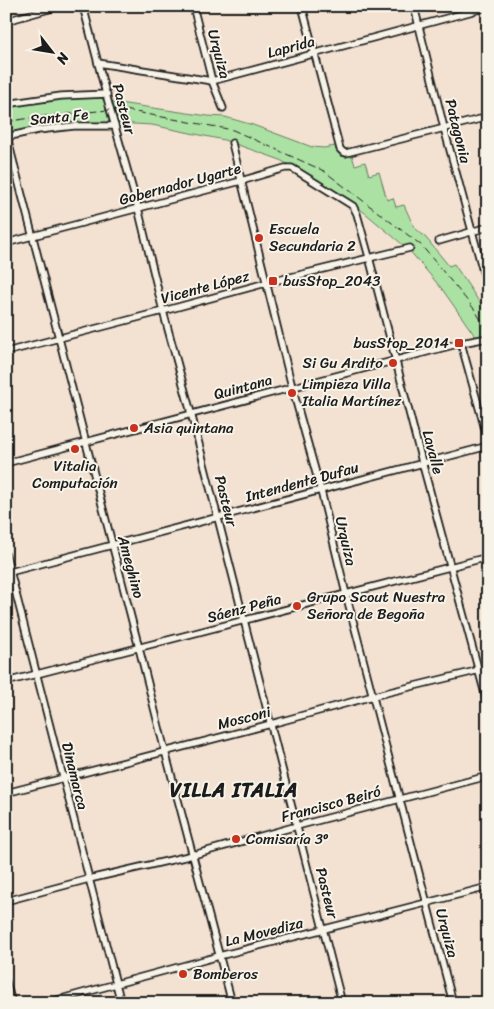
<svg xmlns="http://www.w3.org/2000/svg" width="494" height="1009" viewBox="0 0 494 1009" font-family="Sriracha,sans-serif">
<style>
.green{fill:#ace1a4;stroke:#647e60}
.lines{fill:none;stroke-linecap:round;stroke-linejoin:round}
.minor-casing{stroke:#1c1c1c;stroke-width:9}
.minor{stroke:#f7f3e8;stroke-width:5.5}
.rail{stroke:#1c1c1c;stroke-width:1;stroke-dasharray:8 4;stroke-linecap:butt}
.poi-dot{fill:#c8321e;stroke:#f7f3e8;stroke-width:2}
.labels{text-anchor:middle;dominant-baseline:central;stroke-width:4;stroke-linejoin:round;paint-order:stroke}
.street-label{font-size:15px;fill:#1c1c1c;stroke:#f7f3e8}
.poi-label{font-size:15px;fill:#1c1c1c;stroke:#f7f3e8;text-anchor:start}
.district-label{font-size:20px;font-weight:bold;letter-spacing:1px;fill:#1c1c1c;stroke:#f7f3e8}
</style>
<rect width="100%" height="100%" fill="#f3e1d1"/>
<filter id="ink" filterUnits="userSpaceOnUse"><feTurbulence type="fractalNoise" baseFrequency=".02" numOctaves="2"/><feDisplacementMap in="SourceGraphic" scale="10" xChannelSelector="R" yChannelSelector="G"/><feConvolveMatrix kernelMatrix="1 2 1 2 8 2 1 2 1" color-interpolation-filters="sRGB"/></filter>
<g filter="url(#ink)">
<g class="green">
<path d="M99 96C107 102 111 113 109 122L106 123 6 135V106L61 98Z"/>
<path d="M112 102 208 116 225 117 253 125 312 147 324 148 335 146C337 156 342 158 352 156L355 165 365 162 369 175 379 172 387 200 393 198 396 207 404 205 414 227 426 238 449 266 454 264 480 303 487 300 488 335 479 337 475 336 442 289 409 250 364 212 293 167 278 159 224 140 152 125 117 123Z"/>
</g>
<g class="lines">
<g class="minor-casing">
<g id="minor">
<polyline points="83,6 110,109 138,208 163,311 191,413 342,1003"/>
<polyline points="193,6 212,81 223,108"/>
<polyline points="302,6 340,149 343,152 346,153 488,117"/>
<polyline points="414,6 444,128 488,290"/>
<polyline points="6,21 60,6"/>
<polyline points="98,63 212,81 488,7"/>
<polyline points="6,104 61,96 107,94"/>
<polyline points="6,137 38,130 74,126 115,126"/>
<polyline points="7,137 139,648 165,751 232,1003"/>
<polyline points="232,143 292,387 321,491 346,594 453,1003"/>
<polyline points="439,241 488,227"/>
<polyline points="6,243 241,181 285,168 292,168 353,206 357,214 369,257 422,462 488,705"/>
<polyline points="461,343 488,440"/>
<polyline points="6,352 163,311 266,283 410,248"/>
<polyline points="6,463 461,343 488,338"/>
<polyline points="6,555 121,1003"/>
<polyline points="6,573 488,446"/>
<polyline points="6,682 488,557"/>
<polyline points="6,793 271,724 373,696 488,668"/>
<polyline points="6,901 89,879 193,855 297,826 488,776"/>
<polyline points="6,982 12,1003"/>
<polyline points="46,1003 219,956 488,887"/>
<polyline points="472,1003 488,999"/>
</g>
</g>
<use href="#minor" class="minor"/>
<polyline class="rail" points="6,122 36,117 119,109 233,130 324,171 421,245 475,310 488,332"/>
</g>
</g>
<g class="poi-dot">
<circle cx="259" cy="238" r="5"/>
<rect x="268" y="276" width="10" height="10" rx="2.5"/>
<rect x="454" y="338" width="10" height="10" rx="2.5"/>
<circle cx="393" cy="363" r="5"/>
<circle cx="292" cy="393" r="5"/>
<circle cx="134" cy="428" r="5"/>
<circle cx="75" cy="449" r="5"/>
<circle cx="297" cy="606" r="5"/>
<circle cx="236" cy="839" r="5"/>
<circle cx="183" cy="974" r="5"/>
</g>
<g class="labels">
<g class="street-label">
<text transform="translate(291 47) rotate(-15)">Laprida</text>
<text transform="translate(219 54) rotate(75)">Urquiza</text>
<text transform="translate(124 109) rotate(75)">Pasteur</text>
<text transform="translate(59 117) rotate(-6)">Santa Fe</text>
<text transform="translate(458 131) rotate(76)">Patagonia</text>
<text transform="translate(180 184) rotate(-15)">Gobernador Ugarte</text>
<text transform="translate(205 287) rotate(-15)">Vicente López</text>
<text transform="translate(243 387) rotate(-15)">Quintana</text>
<text transform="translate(433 452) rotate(75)">Lavalle</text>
<text transform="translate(302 482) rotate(-15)">Intendente Dufau</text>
<text transform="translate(226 501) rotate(76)">Pasteur</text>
<text transform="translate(346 541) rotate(77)">Urquiza</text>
<text transform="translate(131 567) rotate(75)">Ameghino</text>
<text transform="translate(244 608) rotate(-15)">Sáenz Peña</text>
<text transform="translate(244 718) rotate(-14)">Mosconi</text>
<text transform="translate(75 776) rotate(76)">Dinamarca</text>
<text transform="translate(331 804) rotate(-15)">Francisco Beiró</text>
<text transform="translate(327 893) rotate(76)">Pasteur</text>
<text transform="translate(264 932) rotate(-14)">La Movediza</text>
<text transform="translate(447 933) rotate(75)">Urquiza</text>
</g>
<g class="poi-label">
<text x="269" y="229">Escuela<tspan x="269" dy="17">Secundaria 2</tspan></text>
<text x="283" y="281">busStop_2043</text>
<text x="449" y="343" text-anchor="end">busStop_2014</text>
<text x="383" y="363" text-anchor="end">Si Gu Ardito</text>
<text x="302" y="384">Limpieza Villa<tspan x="302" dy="17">Italia Martínez</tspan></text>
<text x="144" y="428">Asia quintana</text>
<text x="75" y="466" text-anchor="middle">Vitalia<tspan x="75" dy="17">Computación</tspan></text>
<text x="307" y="597">Grupo Scout Nuestra<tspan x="307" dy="17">Señora de Begoña</tspan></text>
<text x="246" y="839">Comisaría 3º</text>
<text x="193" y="974">Bomberos</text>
</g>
<g class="district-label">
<text x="234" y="790">VILLA ITALIA</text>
</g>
</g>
<rect width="494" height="1009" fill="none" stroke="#f7f3e8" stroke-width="25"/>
<rect x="12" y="12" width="469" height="984" fill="none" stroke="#1c1c1c" stroke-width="2" filter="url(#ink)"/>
<g transform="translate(52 52) rotate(121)" stroke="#f7f3e8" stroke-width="4" paint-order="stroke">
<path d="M0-4L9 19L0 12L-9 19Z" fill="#1c1c1c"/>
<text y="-8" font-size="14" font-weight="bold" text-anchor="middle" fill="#1c1c1c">N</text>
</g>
</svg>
